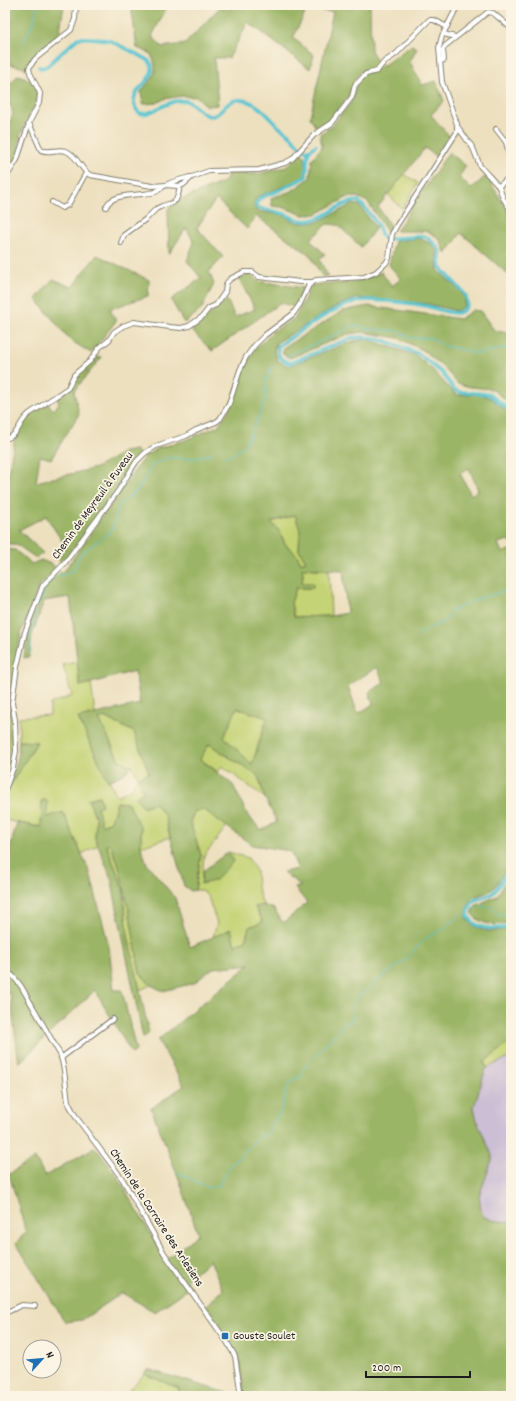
<svg xmlns="http://www.w3.org/2000/svg" width="516" height="1401" viewBox="0 0 516 1401" font-family="Dekko,sans-serif">
<style>
.industrial{fill:#ccbed4}
.green{fill:#c4d375;stroke:#707848}
.forest{fill:#9bb566;stroke:#5c6841;fill-rule:evenodd}
.lines{fill:none;stroke-linecap:round;stroke-linejoin:round}
.stream{stroke:#59c5d2;stroke-width:1}
.canal{stroke:#59c5d2;stroke-width:3.5}
.street-casing{stroke:#847e6e;stroke-width:6}
.street{stroke:#fff;stroke-width:4}
.poi-dot{fill:#1f6fb2;stroke:#fcf5e5;stroke-width:1.5}
.labels{text-anchor:middle;dominant-baseline:central;stroke-width:3.5;stroke-linejoin:round;paint-order:stroke}
.street-label{font-size:12px;fill:#1c1c1c;stroke:#fcf5e5}
.poi-label{font-size:12px;fill:#1c1c1c;stroke:#fcf5e5;text-anchor:start}
</style>
<rect width="100%" height="100%" fill="#fcf5e5"/>
<filter id="ink" filterUnits="userSpaceOnUse"><feTurbulence type="fractalNoise" baseFrequency=".025" numOctaves="2"/><feDisplacementMap in="SourceGraphic" scale="8" xChannelSelector="R" yChannelSelector="G"/><feConvolveMatrix kernelMatrix="1 2 1 2 8 2 1 2 1" color-interpolation-filters="sRGB"/></filter>
<filter id="wash" filterUnits="userSpaceOnUse"><feTurbulence type="fractalNoise" baseFrequency=".012" numOctaves="4" result="noise"/><feDisplacementMap in="SourceGraphic" scale="16" xChannelSelector="R" yChannelSelector="G"/><feGaussianBlur stdDeviation="0.9" result="paint"/><feColorMatrix in="noise" values="0 0 0 0 0 0 0 0 0 0 0 0 0 0 0 0 0 1.4 0 .05"/><feComposite in="paint" operator="in"/></filter>
<g filter="url(#wash)">
<rect width="100%" height="100%" fill="#ede0bf"/>
<polygon class="industrial" points="511,1058 511,1222 501,1222 486,1218 482,1215 479,1196 492,1160 492,1155 477,1121 474,1107 485,1070 487,1068 505,1059"/>
<g class="green">
<polygon points="404,174 418,183 402,209 388,194"/>
<polygon points="295,515 300,530 299,550 306,561 300,563 297,555 285,544 280,532 271,522"/>
<polygon points="302,568 329,570 331,616 294,617 291,603 296,588 313,588 302,583 303,574"/>
<polygon points="77,662 80,686 91,683 95,714 79,718 117,796 132,788 138,777 132,766 119,760 99,719 104,717 134,732 149,773 154,803 164,814 170,837 141,847 141,828 111,821 101,825 97,806 102,805 99,796 88,799 96,818 95,838 98,845 82,854 63,813 47,818 42,800 41,827 5,820 5,797 9,787 37,742 19,741 19,717 50,715 50,704 72,696 63,665"/>
<polygon points="237,707 268,718 252,765 223,737"/>
<polygon points="209,744 258,776 265,798 222,766 218,772 199,758"/>
<polygon points="203,809 227,826 204,856 201,884 234,861 228,852 248,858 256,871 257,887 263,905 255,907 263,922 249,927 245,941 235,946 231,929 213,937 217,923 208,897 201,890 195,890 201,855 190,822 194,812"/>
<polygon points="110,843 119,866 129,910 140,973 151,985 140,990 128,936 123,888 106,844"/>
<polygon points="511,1042 511,1058 505,1059 487,1068 484,1062"/>
<polygon points="144,1374 179,1388 179,1396 132,1396 125,1395"/>
</g>
<g class="forest">
<polygon points="5,5 64,5 59,36 31,59 25,68 5,63"/>
<path d="M131 5H139L152 8 154 5H168L152 36 162 47 185 44 220 7 229 10 233 5H370L371 50 378 64 361 72 355 78 349 96 330 119 316 128 310 117 333 12 307 9 293 38 314 55 310 69 248 22 229 58H214L218 105 207 106 197 97 182 96 164 99 157 103 143 104 141 92C153 76 161 72 150 53L137 48Z"/>
<polygon points="412,45 417,48 410,62 422,85 436,81 444,101 431,115 451,138 437,157 425,148 378,207 391,227 388,233 368,202 357,197 348,197 316,214 304,215 282,207 272,206 271,198 292,191 310,178 312,159 322,147 320,134 332,126 352,101 358,79 363,74 384,65"/>
<path d="M18 75C54 86 30 111 21 133 18 141 19 152 16 160 13 166 8 171 5 176V134L13 114 11 105 5 107V90Z"/>
<polygon points="449,152 466,166 459,177 471,189 486,176 507,209 509,217 511,220 511,277 461,233 446,254 439,238 427,231 396,231"/>
<polygon points="300,153 305,156 306,174 302,179 257,197 254,204 257,211 283,215 298,223 317,222 353,204 359,205 376,228 361,247 338,225 327,224 310,240 325,254 319,259 328,276 322,276 310,255 256,216 247,229 216,199 197,228 223,257 209,272 214,284 201,310 184,323 171,300 201,278 187,261 194,242 186,228 169,254 168,209 180,200 226,181 228,173 258,174 286,167"/>
<path d="M419 238 432 244 437 251V263L438 270 461 292 465 298 464 306 457 311 428 304 358 298 337 306 276 343 274 351 278 361 288 366 350 342 366 339 415 355 433 370 448 387 458 395 481 394 491 398 511 414V450C506 458 507 465 511 473V544L508 540 498 543 502 553 511 549V864C504 870 502 877 497 884 484 902 466 887 467 919 482 935 491 931 511 929V1042L484 1062 487 1068 485 1071 474 1107 477 1121 492 1155V1160L479 1196 482 1215C490 1222 501 1221 511 1222V1396H244L239 1357 205 1307 223 1290 210 1260 186 1280 191 1287 155 1312 122 1293 82 1320 65 1322 16 1243 26 1232 9 1174 35 1158 45 1176 95 1147 117 1176 166 1260 198 1234 179 1179 151 1108 184 1086 158 1040 250 964 213 968 194 983 163 991 151 985 140 973 129 910 119 866 110 844H106L123 888 128 936 149 1033 143 1038 111 878 95 838 96 818 88 799 99 796 102 805 97 807 102 825 111 821 117 802 128 803 141 828V847L147 864 175 898 190 947 231 929 235 945 245 941 249 927 263 922 255 907 263 905 274 909 283 923 307 903 295 888 301 886 283 872 298 869 290 851 252 845 203 809 194 812 190 822 201 855 195 890 191 891 184 886 164 814 154 803 143 807 136 797 143 792 138 777 149 773 134 732 104 717 99 719 119 760 132 766 124 774 108 781 78 718 140 704 135 671 80 686 70 597 44 601 32 635 29 657 24 658 29 626 42 593 46 583 65 570 145 456 158 448 183 441 218 426 229 410 241 374 255 349 272 332 295 318 311 286C322 282 333 284 345 283 358 282 369 278 381 272L392 286 401 279 389 265 395 241ZM469 468 478 490 471 495 460 473ZM295 515 300 530 299 550 306 561 301 563 297 555 285 544 280 532 271 522ZM302 568 343 570 347 613 331 616 294 617 291 603 296 588H313V583H302L303 574ZM377 667 384 683 369 692 373 704 358 714 348 686ZM237 708 267 718 252 764 224 737ZM209 744 258 776 265 798 277 822 261 830 248 816 233 785 200 759Z"/>
<polygon points="97,255 149,280 148,296 110,309 116,321 91,353 70,340 36,299 53,279 72,287"/>
<polygon points="246,275 252,275 258,281 303,288 295,307 280,303 212,351 191,330 227,300 235,317 255,309 239,279"/>
<polygon points="368,306 460,319 473,310 480,311 494,330 511,334 511,404 492,389 471,387 458,384 444,368 423,350 398,338 364,332 348,334 290,358 283,354 283,348 343,311"/>
<polygon points="96,357 102,357 74,391 79,414 51,459 40,456 36,482 96,468 124,452 136,450 139,454 111,497 61,565 59,559 66,547 46,516 19,530 43,553 36,558 16,544 5,544 5,489 15,438 27,417 48,404 54,410 59,403 57,399 71,387 75,377"/>
<polygon points="5,549 15,550 32,564 41,560 53,565 57,570 40,584 21,633 9,704 12,717 13,751 5,773"/>
<polygon points="19,741 37,742 9,787 18,758"/>
<polygon points="42,800 47,800 47,817 63,812 90,873 109,947 114,990 122,990 136,1051 132,1054 95,990 19,1063 10,993 5,995 5,865 17,823 41,827"/>
<polygon points="228,852 234,861 214,881 201,884 203,871"/>
<path d="M511 875V922C497 926 482 926 472 914L473 908 475 906 497 896 504 884Z"/>
<polygon points="147,1369 237,1396 179,1396 179,1388 144,1374"/>
</g>
<g class="lines">
<g class="stream">
<polyline points="20,49 33,23 38,5"/>
<polyline points="287,356 346,330 354,325 367,329 398,331 410,338 432,338 444,346 460,349 476,354 505,348 511,349"/>
<polyline points="222,457 232,455 244,446 252,432 266,398 266,379 273,366"/>
<polyline points="418,637 426,630 443,622 454,610 472,601 511,589"/>
<polyline points="31,653 31,635 38,604 43,597 45,587 58,575 64,575 74,570 80,555 112,530 119,505 139,489 152,465 164,459 175,457 183,459 197,458 212,453"/>
<path d="M474 909C488 905 491 905 500 916L505 914 511 904"/>
<polyline points="177,1172 209,1188 220,1185 221,1181 230,1166 258,1138 267,1133 281,1111 288,1086 294,1079 301,1077 304,1068 345,1023 354,1020 351,1009 352,1003 375,982 404,961 415,949 428,937 446,928 460,914"/>
</g>
<g class="canal">
<path d="M39 67 42 68 47 66 78 38C88 37 101 39 111 41 115 43 147 59 149 61 151 63 152 66 152 69 152 83 129 90 135 106 136 109 137 112 140 113 147 117 167 102 177 101 181 101 185 100 189 102 196 105 203 117 212 116 223 115 226 97 243 100 259 103 268 116 279 127 283 130 287 133 291 136 296 141 299 148 306 151L309 150"/>
<path d="M316 145 308 152 306 177 278 191 260 198 256 204 257 207C266 211 276 211 285 214 290 216 294 219 299 220 323 225 336 202 358 201 362 204 376 221 378 226 380 230 381 234 383 238L386 239 424 236C430 239 439 246 440 253 440 258 439 262 440 267L463 292 466 296 467 304C465 309 461 313 456 313 446 313 436 308 426 306 407 302 387 301 368 300 340 300 302 331 278 346 276 355 281 361 290 363L351 338 364 337 386 341 419 354 442 373 454 389 460 392 489 394 511 411"/>
<polyline points="511,459 511,464"/>
<path d="M511 868C504 875 501 885 494 892 482 903 471 892 468 915 475 932 496 929 511 927"/>
</g>
</g>
</g>
<g filter="url(#ink)">
<g class="lines">
<g class="street-casing">
<g id="street">
<polyline points="444,34 455,37"/>
<polyline points="440,61 444,60 443,50 445,46 488,12 493,13 511,28"/>
<path d="M29 123 41 150C49 154 57 148 66 151 77 155 80 169 90 175L152 186 166 185 177 186 183 185 192 177 209 171 259 170 285 163 292 159 314 135 332 123 352 97 355 85 366 74 377 71 384 62 396 54 429 20H434L447 27"/>
<polyline points="457,126 473,148 480,166 499,187 503,198 510,209 511,215"/>
<polyline points="496,129 506,142 511,162"/>
<polyline points="5,179 17,160 29,123 39,103 40,93 30,73 29,68 35,59 71,30 75,19 76,5"/>
<polyline points="499,186 506,180 511,172"/>
<polyline points="52,202 62,208 68,205 86,173"/>
<path d="M106 207C111 192 144 196 155 192 159 190 162 187 166 185 173 181 182 179 190 177"/>
<polyline points="121,243 124,235 146,219 156,209 162,206 172,203 176,200 178,195 180,186"/>
<path d="M5 439C20 435 17 424 29 414L68 388 74 375 90 361 99 348 109 340 114 332 123 326 134 322 170 327 181 328 189 326 202 317 209 308 216 305 225 292 226 284 230 279 244 272H252L259 277 300 282H312"/>
<polyline points="5,790 13,768 16,751 15,720 12,703 17,667 25,632 43,585 64,564 118,491 136,462 145,453 156,446 186,436 196,430 216,422 220,419 229,404 240,370 246,357 255,345 265,335 293,314 300,304 309,285 316,280 364,277 376,272 386,263 389,258 392,234 397,225 457,132 457,124 442,82 439,48 442,36 458,5"/>
<polyline points="5,970 13,976 21,986 61,1056 64,1070 68,1102 76,1117 123,1180 164,1253 227,1342 235,1356 241,1396"/>
<polyline points="61,1058 113,1019"/>
<polyline points="5,1113 5,1120"/>
<polyline points="5,1313 22,1305 35,1306"/>
</g>
</g>
<use href="#street" class="street"/>
</g>
</g>
<rect class="poi-dot" x="221" y="1332" width="8" height="8" rx="2"/>
<g class="labels">
<g class="street-label">
<text transform="translate(93 506) rotate(-54)">Chemin de Meyreuil à Fuveau</text>
<text transform="translate(156 1218) rotate(57)">Chemin de la Carraire des Arlesiens</text>
</g>
<g class="poi-label">
<text x="233" y="1336">Gouste Soulet</text>
</g>
</g>
<rect width="516" height="1401" fill="none" stroke="#fcf5e5" stroke-width="20"/>
<g transform="translate(42 1359) rotate(63)"><circle r="19" fill="#fcf5e5" stroke="#a29e95"/>
<path d="M0-3L7 15L0 10L-7 15Z" fill="#1f6fb2"/>
<text y="-6" font-size="11" font-weight="bold" text-anchor="middle" fill="#1c1c1c">N</text>
</g>
<path d="M366 1371v6h104v-6" fill="none" stroke="#1c1c1c" stroke-width="2"/>
<text x="372" y="1371" font-size="12" fill="#1c1c1c" stroke="#fcf5e5" stroke-width="3" paint-order="stroke">200 m</text>
</svg>
